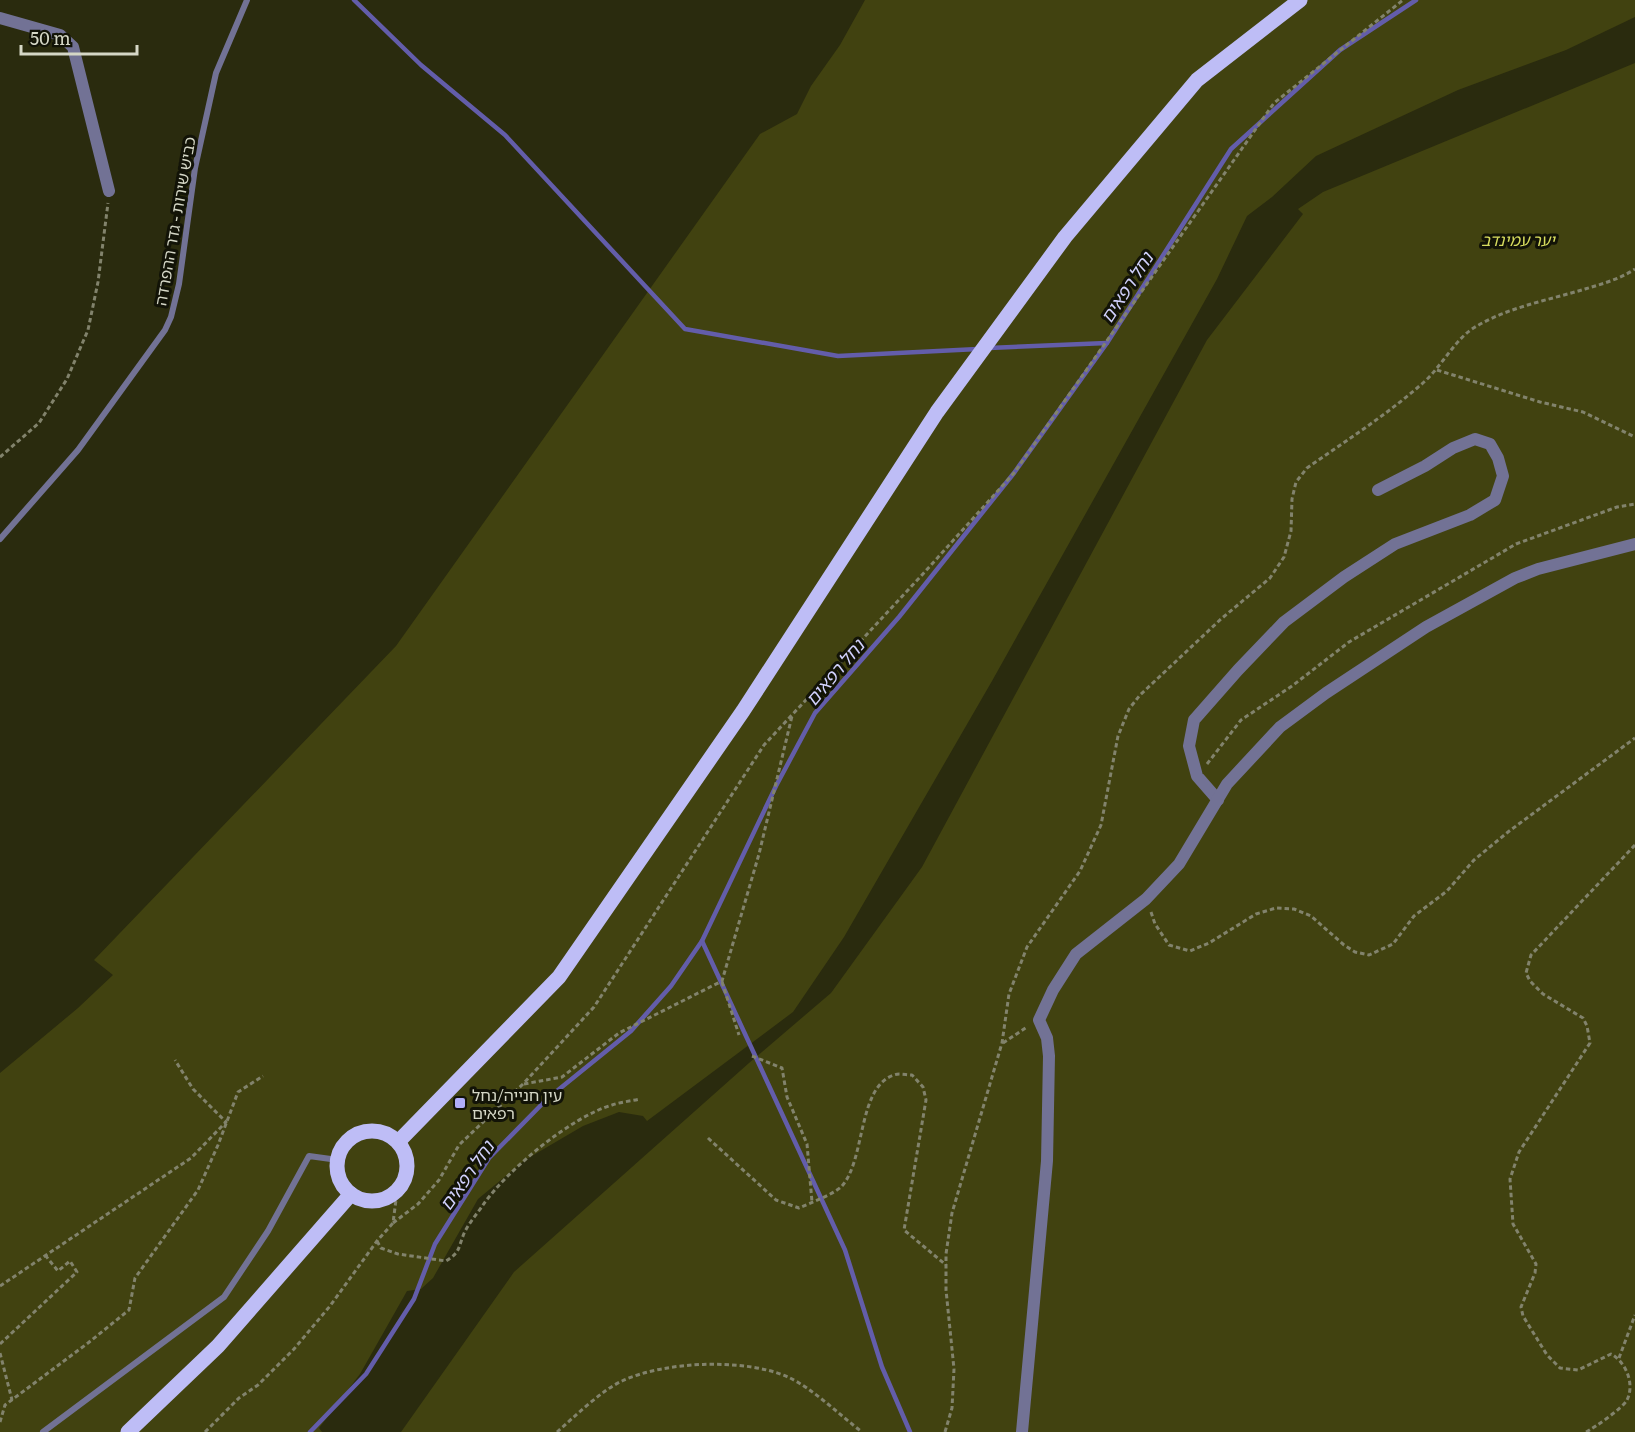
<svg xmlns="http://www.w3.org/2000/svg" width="1635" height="1432" viewBox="0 0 1635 1432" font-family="Literata,'Noto Sans Hebrew',serif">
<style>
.green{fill:#414210}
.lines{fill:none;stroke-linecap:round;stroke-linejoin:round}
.stream{stroke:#635daa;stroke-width:4.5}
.path{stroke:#82836c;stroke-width:3;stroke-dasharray:4.5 3;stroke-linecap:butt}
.service{stroke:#727295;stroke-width:6}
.minor{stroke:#727295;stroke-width:12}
.primary{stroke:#bebdf6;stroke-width:15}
.poi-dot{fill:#b0aefa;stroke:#121307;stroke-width:2}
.labels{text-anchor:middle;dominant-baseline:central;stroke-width:6;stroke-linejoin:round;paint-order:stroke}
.street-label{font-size:16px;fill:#d5d7c6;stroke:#121307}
.park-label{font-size:16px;font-style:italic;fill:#d7dc5e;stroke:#121307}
.poi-label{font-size:16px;fill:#d5d7c6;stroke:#121307;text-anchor:start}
.water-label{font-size:18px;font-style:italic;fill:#d1d1fc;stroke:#121307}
</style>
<rect width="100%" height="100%" fill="#2a2b0e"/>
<g class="green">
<polygon points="865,0 1635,0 1635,17 1566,50 1458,90 1316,156 1272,197 1247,216 1217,279 992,681 844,937 793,1012 647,1121 643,1116 619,1112 583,1126 525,1160 478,1199 433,1278 421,1289 407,1291 360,1374 319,1428 322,1432 0,1432 0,1073 78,1008 113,975 94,960 396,646 760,134 797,114 811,86 840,45"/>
<polygon points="1635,63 1635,1432 401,1432 514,1272 749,1063 831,993 922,867 1207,340 1303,214 1298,209 1323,192"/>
</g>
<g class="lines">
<g class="stream">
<polyline points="354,0 421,65 505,135 685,329 838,356 978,349"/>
<polyline points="989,348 1107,343"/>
<polyline points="702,941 845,1250 882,1367 910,1432"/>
<polyline points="310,1432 366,1374 414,1299 435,1244 489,1158 547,1099 631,1031 671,986 702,941 776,786 815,713 899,617 1014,473 1107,343 1231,149 1340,50 1416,0"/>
</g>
<g class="path">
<polyline points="1437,370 1540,402 1583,412 1635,437"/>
<polyline points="0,457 39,423 67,379 88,330 98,282 108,203"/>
<polyline points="1207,764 1241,720 1292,686 1349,642 1516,544 1617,507 1635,504"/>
<polyline points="1151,912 1155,924 1169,945 1190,951 1209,943 1256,914 1276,908 1294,909 1311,916 1344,945 1355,952 1369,955 1393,944 1414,916 1447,891 1474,860 1508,832 1635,738"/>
<polyline points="722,982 739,1035"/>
<polyline points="1003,1043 1027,1027"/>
<polyline points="752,1056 782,1068 787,1097 807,1144 812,1202"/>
<polyline points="524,1084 562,1077 619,1033 722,981 759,854 792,716"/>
<path d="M708 1138 776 1200 799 1208C810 1203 832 1195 841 1187 866 1161 857 1087 894 1075 899 1073 906 1075 912 1075L923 1087 926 1100 904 1230 946 1265"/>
<polyline points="393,1223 418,1204 439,1180 459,1145 523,1084 594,1007 764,745 922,575 1014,473 1274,103 1403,0"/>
<path d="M377 1241 381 1248 398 1254 446 1261C460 1252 458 1249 463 1236 467 1225 477 1214 483 1205 508 1169 571 1117 612 1105 621 1102 631 1101 640 1099"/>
<polyline points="0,1286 191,1158 226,1122 193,1089 175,1060"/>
<polyline points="0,1344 77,1272 70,1261 58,1271 45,1255"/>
<polyline points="0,1353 12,1400"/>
<polyline points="1619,1358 1635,1315"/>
<polyline points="0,1422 5,1405 88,1343 129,1310 135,1278 198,1190 218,1145 238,1092 263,1076"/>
<polyline points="205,1432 239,1398 258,1385 294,1349 330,1306 377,1241 393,1223 397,1192"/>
<path d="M557 1432C574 1417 602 1390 622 1381 665 1361 745 1358 788 1377 812 1388 841 1416 862 1432"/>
<path d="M945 1432 952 1408 954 1369 946 1290V1254L952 1213 1002 1043 1009 994 1027 947 1080 871 1101 825 1118 736 1129 709 1140 695 1221 619 1270 578 1284 557 1291 531 1292 499 1296 482 1307 468C1347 440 1388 414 1424 382 1443 365 1456 337 1477 326 1509 307 1549 300 1585 289 1602 284 1620 279 1635 269"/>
<path d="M1586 1432C1594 1428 1623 1408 1627 1400 1635 1384 1626 1362 1611 1354L1578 1370 1560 1368 1547 1355 1523 1316 1521 1307 1535 1273 1536 1264 1513 1224 1510 1179 1519 1152 1590 1043 1587 1026 1583 1018 1543 994 1530 981 1526 973 1531 955 1635 845"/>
</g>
<g class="service">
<polyline points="0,539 78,450 165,330 171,317 179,284 195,168 216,73 247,0"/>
<polyline points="43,1432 224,1297 268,1231 309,1156 338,1160"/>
</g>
<g class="minor">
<polyline points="0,18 60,35 73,47 109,191"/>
<polyline points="1218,800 1197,776 1189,746 1194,720 1238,670 1284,622 1344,577 1395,544 1470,515 1495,500 1503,476 1498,458 1490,444 1475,439 1453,448 1425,466 1378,490"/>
<polyline points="1022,1432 1047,1161 1049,1056 1047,1038 1039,1020 1053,990 1076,954 1146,899 1179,864 1227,784 1280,727 1326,693 1426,627 1515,578 1538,569 1635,544"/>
</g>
<g class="primary">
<circle cx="372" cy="1166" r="35"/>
<polyline points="398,1142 559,977 743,711 937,412 1065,237 1197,80 1300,0"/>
<polyline points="128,1432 218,1346 351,1194"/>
</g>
</g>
<rect class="poi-dot" x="454" y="1097" width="12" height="12" rx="3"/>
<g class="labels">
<g class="street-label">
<text transform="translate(174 221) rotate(-80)">כביש שירות - גדר ההפרדה</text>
</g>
<g class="park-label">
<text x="1518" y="239">יער עמינדב</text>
</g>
<g class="poi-label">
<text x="472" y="1094">עין חנייה/נחל<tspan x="472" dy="18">רפאים</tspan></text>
</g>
<g class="water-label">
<text transform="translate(1126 287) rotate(-57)">נחל רפאים</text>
<text transform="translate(834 672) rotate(-50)">נחל רפאים</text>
<text transform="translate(466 1175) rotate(-55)">נחל רפאים</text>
</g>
</g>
<path d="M21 45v9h116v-9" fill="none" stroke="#d5d7c6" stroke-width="3"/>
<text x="30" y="45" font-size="18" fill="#d5d7c6" stroke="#121307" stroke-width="4.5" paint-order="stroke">50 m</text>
</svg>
